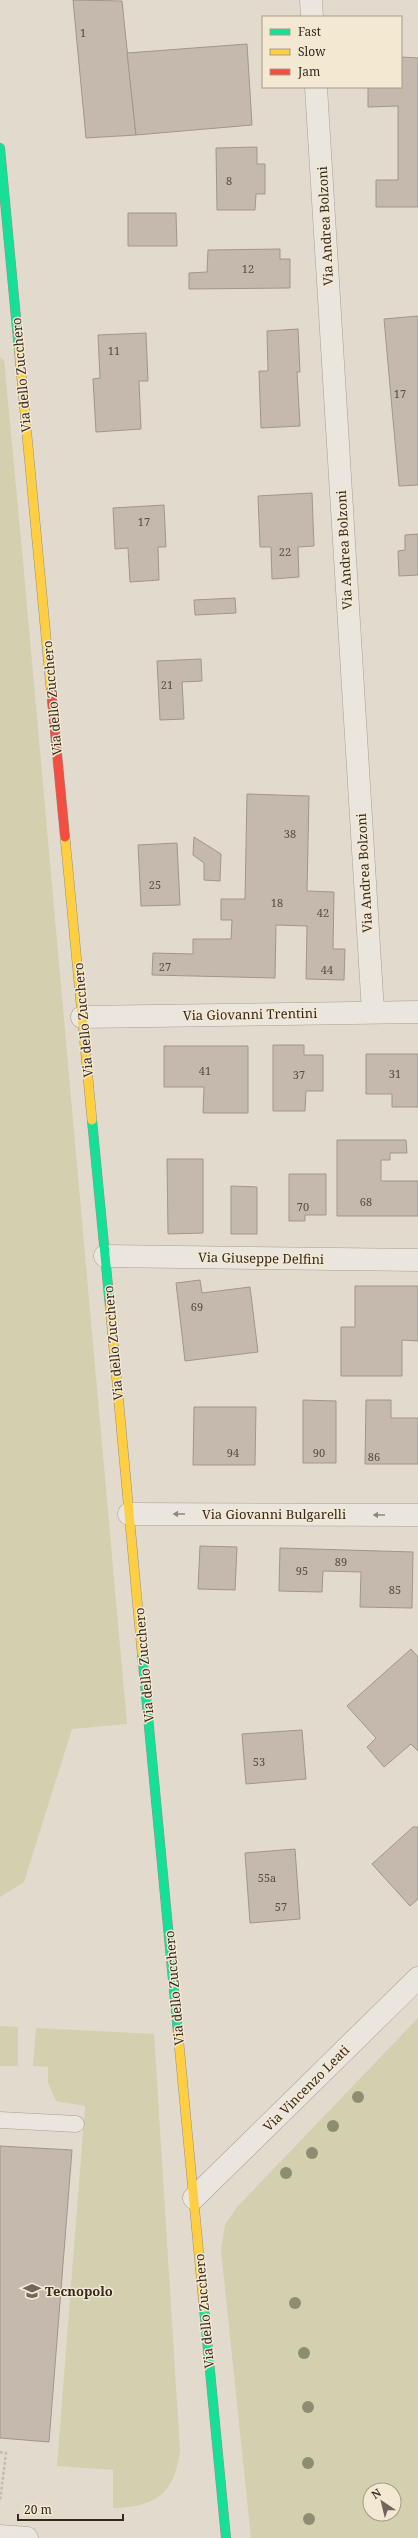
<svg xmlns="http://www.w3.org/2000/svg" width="418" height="2538" viewBox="0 0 418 2538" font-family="'Noto Serif',serif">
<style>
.green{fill:#d2d0af;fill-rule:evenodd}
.building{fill:#c5b8ad;stroke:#a2968c}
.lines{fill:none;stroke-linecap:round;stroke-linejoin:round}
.lane-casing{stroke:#a79f95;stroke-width:17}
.street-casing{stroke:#a79f95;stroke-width:23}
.fast-casing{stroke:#978f85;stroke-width:10}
.slow-casing{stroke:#978f85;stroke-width:10}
.jam-casing{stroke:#978f85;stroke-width:10}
.path{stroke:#c3bcb4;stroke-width:2.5;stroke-dasharray:3 2;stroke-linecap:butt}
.lane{stroke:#eae6dd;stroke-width:16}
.street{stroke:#eae6dd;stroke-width:22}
.fast{stroke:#16e098;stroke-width:9}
.slow{stroke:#ffcf43;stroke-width:9}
.jam{stroke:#f24e42;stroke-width:9}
.tree{fill:#8d8e71}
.oneway{fill:#90877e}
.labels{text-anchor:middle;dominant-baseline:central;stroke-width:3;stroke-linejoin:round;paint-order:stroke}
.number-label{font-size:11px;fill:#594c42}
.street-label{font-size:13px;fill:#35281e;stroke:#f3e8d2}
.poi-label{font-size:13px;font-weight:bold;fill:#35281e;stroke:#f3e8d2;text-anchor:start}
</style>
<rect width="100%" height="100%" fill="#e2dacc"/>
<g class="green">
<polygon points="0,357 4,360 22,550 127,1724 72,1729 24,1882 0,1897"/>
<path d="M418 2018V2538H251L221 2250 225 2225 237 2207ZM370 2490H394V2514H370Z"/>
<polygon points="0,2026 18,2027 18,2066 0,2066"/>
<path d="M36 2028 154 2034 180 2451C174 2494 156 2507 113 2508V2470L57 2466 85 2106 56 2101 48 2083V2067L33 2066Z"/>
</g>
<g class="building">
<polygon points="73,0 122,1 136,135 86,138"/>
<polygon points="247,44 252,125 136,135 127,53"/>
<polygon points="401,57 418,58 418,207 376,207 376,180 398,180 398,106 368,107 368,87 401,87"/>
<polygon points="257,147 257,164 265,164 265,194 256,194 255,210 217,210 216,148"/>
<polygon points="128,213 176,213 177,246 128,246"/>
<polygon points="280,249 280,259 290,259 290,288 189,289 189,273 207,272 208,250"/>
<polygon points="418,316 418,485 399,486 384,319"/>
<polygon points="298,329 300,372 297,372 300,426 261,428 259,371 268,371 267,331"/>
<polygon points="146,333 148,381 139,381 141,429 96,432 93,379 100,378 98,335"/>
<polygon points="312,493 314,546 298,547 299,577 272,579 271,547 260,547 258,496"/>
<polygon points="164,505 166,547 158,547 159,580 130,582 128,548 115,549 113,508"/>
<polygon points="418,534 418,575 399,576 398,551 405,550 405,535"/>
<polygon points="235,598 236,613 195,615 194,600"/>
<polygon points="201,659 202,681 182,682 184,719 160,720 157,661"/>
<polygon points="247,794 309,796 307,891 334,892 333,949 345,949 344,980 306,979 307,926 276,925 275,978 152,975 153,953 193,954 193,939 231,939 232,920 221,920 221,899 245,899"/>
<polygon points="194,837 221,854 220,881 204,880 204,863 193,855"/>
<polygon points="177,843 180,905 141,906 138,845"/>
<polygon points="273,1045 304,1045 304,1055 323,1055 323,1091 306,1091 305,1111 273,1111"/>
<polygon points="164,1046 248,1046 248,1113 203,1113 204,1087 164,1087"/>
<polygon points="366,1054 418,1054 418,1107 392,1107 392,1094 366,1094"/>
<polygon points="337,1140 406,1140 407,1153 390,1153 390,1160 381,1160 381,1181 418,1181 418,1216 337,1216"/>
<polygon points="167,1159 203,1159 203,1233 168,1234"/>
<polygon points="289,1174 326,1174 326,1215 305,1215 305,1221 289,1221"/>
<polygon points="231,1186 257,1187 257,1234 231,1234"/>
<polygon points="200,1280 202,1293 250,1287 258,1352 185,1361 176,1283"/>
<polygon points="355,1286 418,1286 418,1341 402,1340 402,1376 341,1376 341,1327 355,1327"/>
<polygon points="303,1400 336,1401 336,1463 303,1463"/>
<polygon points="366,1400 391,1400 391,1418 418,1418 418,1464 365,1464"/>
<polygon points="194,1407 256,1407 255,1465 193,1465"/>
<polygon points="200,1546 237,1547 235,1590 198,1589"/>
<polygon points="280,1548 413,1552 412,1608 360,1607 361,1572 323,1571 322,1592 279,1591"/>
<polygon points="411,1649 418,1657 418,1751 411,1744 384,1767 367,1747 376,1738 347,1706"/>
<polygon points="302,1730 306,1779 246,1784 242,1734"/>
<polygon points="413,1827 418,1827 418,1899 410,1906 372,1864"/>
<polygon points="295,1849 300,1919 250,1923 245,1853"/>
<polygon points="0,2146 72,2150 49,2442 0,2438"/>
</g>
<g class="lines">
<g class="lane-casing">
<polyline id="lane" points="0,2120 76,2124"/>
</g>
<g class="street-casing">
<g id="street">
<polyline points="311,0 312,17"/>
<polyline points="316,87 373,1012"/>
<polyline points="82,1017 418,1012"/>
<polyline points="105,1256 418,1260"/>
<polyline points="129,1514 418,1515"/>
<polyline points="194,2198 418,1978"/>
<polyline points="0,2536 27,2538"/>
</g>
</g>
<g class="fast-casing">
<g id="fast">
<polyline points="0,148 19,350"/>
<polyline points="92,1120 110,1307"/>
<polyline points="142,1653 178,2033"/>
<polyline points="204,2308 226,2538"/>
</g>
</g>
<g class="slow-casing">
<g id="slow">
<polyline points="19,350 51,690"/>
<polyline points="65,837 92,1120"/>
<polyline points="110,1307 142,1653"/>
<polyline points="178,2033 204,2308"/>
</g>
</g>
<g class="jam-casing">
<polyline id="jam" points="51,690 65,837"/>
</g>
<polyline class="path" points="0,2452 6,2453 0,2501"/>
<use href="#lane" class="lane"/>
<use href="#street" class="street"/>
<use href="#fast" class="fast"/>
<use href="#slow" class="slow"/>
<use href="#jam" class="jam"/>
</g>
<g class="tree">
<circle cx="358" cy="2097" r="6"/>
<circle cx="333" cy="2126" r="6"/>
<circle cx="312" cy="2153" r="6"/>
<circle cx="286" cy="2173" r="6"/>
<circle cx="295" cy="2303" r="6"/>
<circle cx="304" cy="2353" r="6"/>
<circle cx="308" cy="2407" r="6"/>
<circle cx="308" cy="2463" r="6"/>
<circle cx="309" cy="2519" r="6"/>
</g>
<defs><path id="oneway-solid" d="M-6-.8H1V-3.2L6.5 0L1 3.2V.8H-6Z"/></defs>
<g class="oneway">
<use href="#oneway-solid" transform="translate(179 1514) rotate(-180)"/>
<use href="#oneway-solid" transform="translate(379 1515) rotate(-180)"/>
</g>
<defs>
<g id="university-bare" transform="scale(1.38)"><path d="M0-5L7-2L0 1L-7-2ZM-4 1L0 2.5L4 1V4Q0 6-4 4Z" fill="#72665b" stroke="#f3e8d2" stroke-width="2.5" paint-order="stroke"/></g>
</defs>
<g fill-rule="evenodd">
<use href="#university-bare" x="32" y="2291"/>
</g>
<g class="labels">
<g class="number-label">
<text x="83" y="32">1</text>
<text x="229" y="180">8</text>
<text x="248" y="268">12</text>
<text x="114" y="350">11</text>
<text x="400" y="393">17</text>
<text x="144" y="521">17</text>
<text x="285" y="551">22</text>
<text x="167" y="684">21</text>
<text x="290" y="833">38</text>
<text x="155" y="884">25</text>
<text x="277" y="902">18</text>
<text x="323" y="912">42</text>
<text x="165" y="966">27</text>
<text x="327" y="969">44</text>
<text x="205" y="1070">41</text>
<text x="395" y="1073">31</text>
<text x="299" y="1074">37</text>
<text x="366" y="1201">68</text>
<text x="303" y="1206">70</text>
<text x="197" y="1306">69</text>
<text x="233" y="1452">94</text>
<text x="319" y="1452">90</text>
<text x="374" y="1456">86</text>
<text x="341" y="1561">89</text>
<text x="302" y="1570">95</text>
<text x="395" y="1589">85</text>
<text x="259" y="1761">53</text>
<text x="267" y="1877">55a</text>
<text x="281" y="1906">57</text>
</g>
<g class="street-label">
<text transform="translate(325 226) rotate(-93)">Via Andrea Bolzoni</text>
<text transform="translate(21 375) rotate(-95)">Via dello Zucchero</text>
<text transform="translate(344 550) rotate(-93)">Via Andrea Bolzoni</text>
<text transform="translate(52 698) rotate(-95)">Via dello Zucchero</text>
<text transform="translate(364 873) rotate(-93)">Via Andrea Bolzoni</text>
<text transform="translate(250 1014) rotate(-1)">Via Giovanni Trentini</text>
<text transform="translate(83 1020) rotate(-95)">Via dello Zucchero</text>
<text transform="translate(261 1258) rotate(1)">Via Giuseppe Delfini</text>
<text transform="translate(113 1343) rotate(-95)">Via dello Zucchero</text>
<text x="274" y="1514">Via Giovanni Bulgarelli</text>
<text transform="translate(144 1665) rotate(-95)">Via dello Zucchero</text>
<text transform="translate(174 1988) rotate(-95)">Via dello Zucchero</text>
<text transform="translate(306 2088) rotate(-45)">Via Vincenzo Leati</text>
<text transform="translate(204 2311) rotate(-95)">Via dello Zucchero</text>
</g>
<g class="poi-label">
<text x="45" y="2291">Tecnopolo</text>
</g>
</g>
<rect x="262" y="16" width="140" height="72" fill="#f3e8d2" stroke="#a79b8a"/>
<rect x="270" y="29" width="20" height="6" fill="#16e098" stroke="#a79b8a"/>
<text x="298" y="36" font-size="12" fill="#35281e">Fast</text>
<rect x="270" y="49" width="20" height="6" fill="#ffcf43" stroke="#a79b8a"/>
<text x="298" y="56" font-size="12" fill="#35281e">Slow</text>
<rect x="270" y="69" width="20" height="6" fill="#f24e42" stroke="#a79b8a"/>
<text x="298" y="76" font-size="12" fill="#35281e">Jam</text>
<g transform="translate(382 2502) rotate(325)"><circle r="19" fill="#f3e8d2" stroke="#a79b8a"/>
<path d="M0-3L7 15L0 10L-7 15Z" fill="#72665b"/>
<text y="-6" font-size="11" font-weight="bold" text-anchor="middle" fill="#35281e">N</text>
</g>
<path d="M18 2514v6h105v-6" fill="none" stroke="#35281e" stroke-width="2"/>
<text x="24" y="2514" font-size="12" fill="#35281e" stroke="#f3e8d2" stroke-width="3" paint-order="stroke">20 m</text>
</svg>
